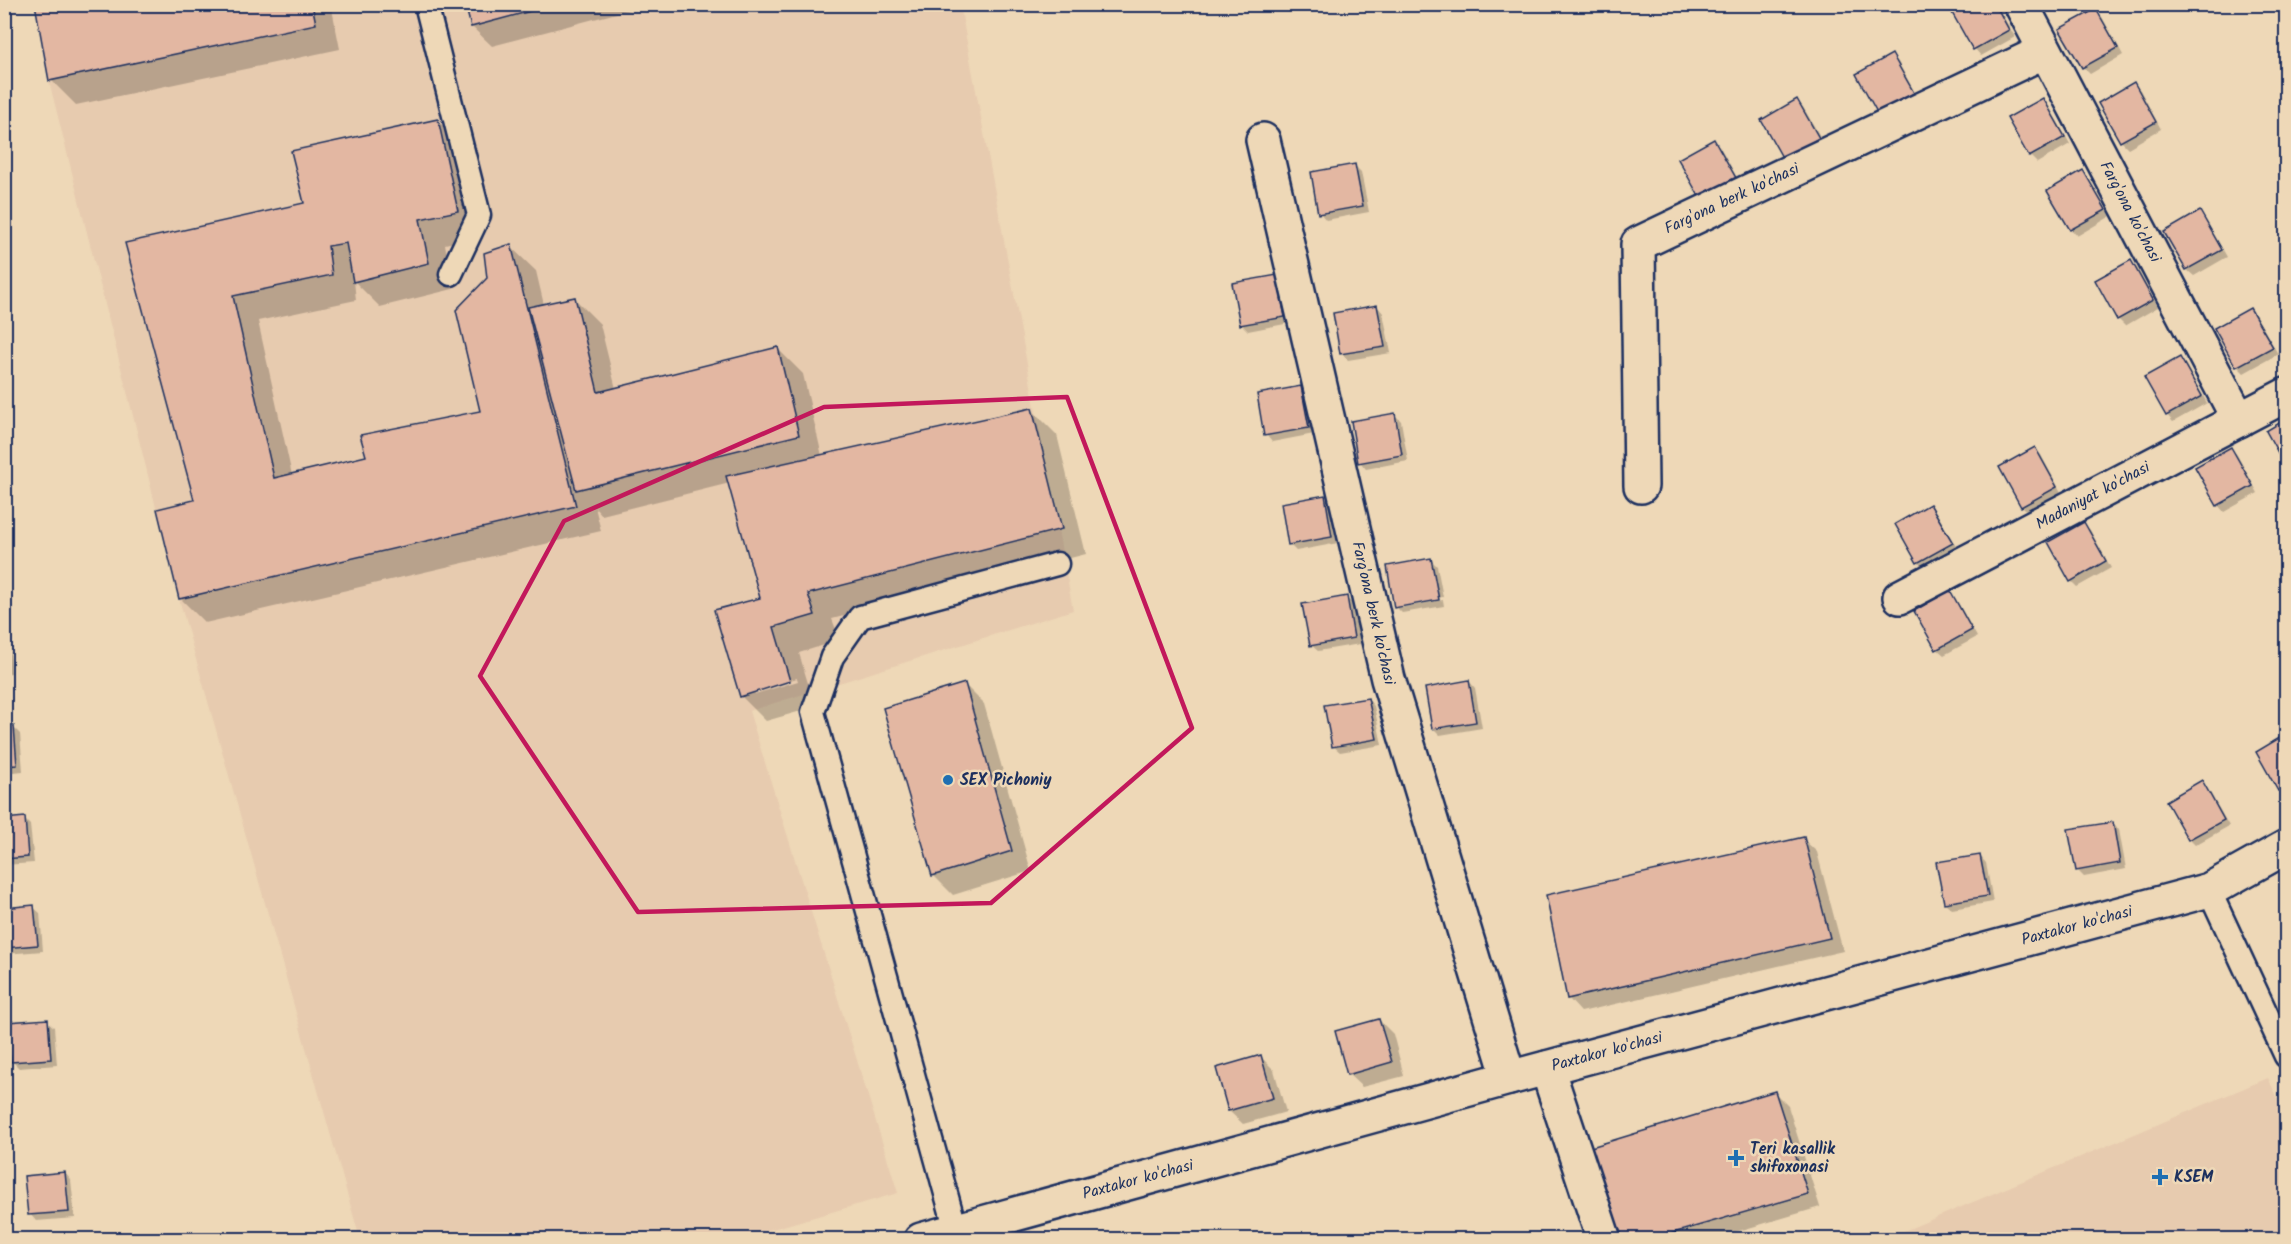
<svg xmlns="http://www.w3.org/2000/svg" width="2291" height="1244" viewBox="0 0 2291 1244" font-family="Kalam,sans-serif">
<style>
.built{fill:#e7cbaf}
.shadow{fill:#0003;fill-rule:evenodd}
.building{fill:#e3b7a2;stroke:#1b2f5e;stroke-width:1.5}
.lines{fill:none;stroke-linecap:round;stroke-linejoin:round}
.lane-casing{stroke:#1b2f5e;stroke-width:27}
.street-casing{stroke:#1b2f5e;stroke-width:38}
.secondary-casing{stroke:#1b2f5e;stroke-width:38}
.lane{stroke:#eed8b7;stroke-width:22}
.street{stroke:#eed8b7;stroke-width:33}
.secondary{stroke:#eed8b7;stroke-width:33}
.marked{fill:none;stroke:#c2185b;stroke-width:4.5;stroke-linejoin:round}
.poi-dot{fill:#1f6fb2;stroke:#eed8b7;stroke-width:2}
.labels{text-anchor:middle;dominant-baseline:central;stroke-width:5;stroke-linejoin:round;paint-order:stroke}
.street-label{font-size:16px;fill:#1b2f5e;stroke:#eed8b7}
.poi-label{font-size:16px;font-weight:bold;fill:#1b2f5e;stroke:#eed8b7;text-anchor:start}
</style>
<rect width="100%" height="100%" fill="#eed8b7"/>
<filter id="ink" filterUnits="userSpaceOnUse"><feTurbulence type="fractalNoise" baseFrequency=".0167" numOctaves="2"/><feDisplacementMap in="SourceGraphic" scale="12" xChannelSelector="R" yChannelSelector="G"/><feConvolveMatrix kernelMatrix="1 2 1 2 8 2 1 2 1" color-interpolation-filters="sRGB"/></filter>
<g filter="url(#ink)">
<g class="built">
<polygon points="35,5 960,5 1073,610 749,711 898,1193 738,1239 360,1239 179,599 49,81"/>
<polygon points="2268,1078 2286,1115 2286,1239 1885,1239"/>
</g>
<g class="shadow">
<polygon points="37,4 331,4 340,49 76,105 51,80"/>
<polygon points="466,4 651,4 492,46 472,27"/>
<polygon points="1966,4 1996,4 2015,37 1981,56 1975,49 1953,12"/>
<polygon points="2095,11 2102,17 2123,55 2090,74 2083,67 2061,30"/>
<polygon points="1892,56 1898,62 1919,100 1885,119"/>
<polygon points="2134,84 2140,90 2161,129 2128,148 2121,141 2100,103"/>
<polygon points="2043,99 2049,106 2070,144 2037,163 2030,156"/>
<polygon points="1796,101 1803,107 1825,145 1785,158"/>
<path d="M438 121 463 146 482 236 445 244 453 289 380 307 354 281 356 300 258 321 292 475 368 457 481 412 488 278 510 246 536 271 544 305 574 298 600 324 616 389 778 349 803 374 822 456 1032 410 1057 435 1086 554 832 619 840 640 799 653 815 707 766 721 741 696 762 599 730 483 602 515 595 507 601 531 205 623 180 598 196 501 127 244 306 204ZM797 678 798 681 755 694V691Z"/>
<polygon points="1714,141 1720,147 1741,185 1707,204"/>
<polygon points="1355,166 1361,172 1369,212 1326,220 1320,213"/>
<polygon points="2083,172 2089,179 2111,216 2077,236 2071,229"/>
<polygon points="2199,213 2206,220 2227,257 2194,276 2187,270 2166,232"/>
<polygon points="2131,262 2137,268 2158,307 2125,326 2118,319"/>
<polygon points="1276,277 1283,284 1290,323 1248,331 1241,324"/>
<polygon points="1377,306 1383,313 1391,353 1348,360 1342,354 1335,314"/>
<polygon points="2250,310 2256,316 2278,354 2244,373 2237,366 2216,329"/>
<polygon points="2180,358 2186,365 2207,403 2173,422 2167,415"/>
<polygon points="1301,388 1307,394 1314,434 1272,442 1266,435"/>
<polygon points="1395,415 1401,421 1408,461 1366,469 1360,462"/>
<polygon points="2286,421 2286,464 2268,431"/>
<polygon points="2231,448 2237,455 2258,493 2224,512 2218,505"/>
<polygon points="2035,449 2041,455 2062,494 2029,513 2022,506"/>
<polygon points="1324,497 1331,504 1338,543 1296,551 1289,544"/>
<polygon points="1930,506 1936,512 1958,550 1924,569 1918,562"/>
<polygon points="2083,524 2090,530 2111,568 2077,587 2071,581"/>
<polygon points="1431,560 1437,566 1443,597 1399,605 1399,608 1443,600 1444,606 1402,613 1396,607"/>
<polygon points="1949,592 1956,599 1977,637 1944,655 1937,649"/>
<polygon points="1346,598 1353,604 1360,644 1318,651 1311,645"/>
<polygon points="4,632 9,636 12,673 4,674"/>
<polygon points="1469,681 1475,688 1482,728 1440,735 1434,729"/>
<polygon points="965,685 984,704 1031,871 953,895 933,875"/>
<polygon points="1368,699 1374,706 1382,745 1340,752 1333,746"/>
<polygon points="13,727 20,734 23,771 4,773 4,728"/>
<polygon points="2286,736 2286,797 2279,790 2258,753"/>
<polygon points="2202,782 2208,789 2229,826 2195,845 2189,839"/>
<polygon points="24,819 30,825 34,863 4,865 4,820"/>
<polygon points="2112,823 2119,830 2126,869 2084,877 2077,870"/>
<polygon points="1803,839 1817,852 1843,951 1581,1012 1568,998"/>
<polygon points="1980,856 1986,863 1993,902 1952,909 1945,903"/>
<polygon points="33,907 40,913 43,951 5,954 4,909"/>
<polygon points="1379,1020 1393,1034 1404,1076 1362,1087 1348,1074"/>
<polygon points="47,1021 54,1027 57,1065 19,1068 12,1061"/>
<polygon points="1260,1056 1274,1070 1286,1112 1243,1124 1229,1111"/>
<polygon points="1775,1093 1788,1106 1820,1207 1708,1240 1622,1240"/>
<polygon points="65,1173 71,1180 75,1218 36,1221 30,1214"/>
</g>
<g class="building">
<polygon points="35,4 312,4 316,24 49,81"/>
<polygon points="465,4 557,4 471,27"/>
<polygon points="1963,4 1995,4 2009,30 1973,50 1951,11"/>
<polygon points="2096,9 2118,48 2082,68 2059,29"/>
<polygon points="1892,54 1914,93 1878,114 1856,74"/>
<polygon points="2134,82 2156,122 2120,142 2098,103"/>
<polygon points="2043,98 2065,137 2029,157 2007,118"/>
<polygon points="1797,99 1819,138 1783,159 1761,120"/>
<polygon points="438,119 458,211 420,219 429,263 353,282 346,243 328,246 332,275 233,296 274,478 366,456 360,435 480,411 456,310 487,278 484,253 511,244 576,506 179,599 157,509 194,500 125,243 304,203 291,151"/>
<polygon points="1714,139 1736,178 1700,198 1678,159"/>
<polygon points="1355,164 1363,206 1318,214 1311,172"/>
<polygon points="2083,170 2106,210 2070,230 2047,191"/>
<polygon points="2200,211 2222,250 2186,270 2164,232"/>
<polygon points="2131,260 2153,300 2117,320 2095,280"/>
<polygon points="1277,275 1285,317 1240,325 1232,283"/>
<polygon points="575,297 598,392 778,347 799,435 576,490 528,307"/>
<polygon points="1377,305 1385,347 1340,354 1333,313"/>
<polygon points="2250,308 2273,347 2236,367 2214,328"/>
<polygon points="2180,357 2202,396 2166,416 2144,377"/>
<polygon points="1301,386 1309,428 1264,436 1257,394"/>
<polygon points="1032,408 1062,529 808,594 815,615 774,627 790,681 740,697 714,610 760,598 726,476"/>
<polygon points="1395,413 1402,455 1358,463 1351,421"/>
<polygon points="2286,419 2286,467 2266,431"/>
<polygon points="2035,447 2057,487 2021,507 1999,467"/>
<polygon points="2231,447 2253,486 2217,506 2195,467"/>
<polygon points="1325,495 1332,537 1288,545 1281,503"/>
<polygon points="1930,504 1953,543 1917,563 1895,524"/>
<polygon points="2084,522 2106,561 2070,582 2048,542"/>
<polygon points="1431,558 1439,600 1394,608 1387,566"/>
<polygon points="1950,590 1972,630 1936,650 1914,611"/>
<polygon points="1347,596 1354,638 1310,646 1302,604"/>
<polygon points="1469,680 1476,722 1432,729 1425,688"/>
<polygon points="965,683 1012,851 932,876 883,708"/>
<polygon points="1368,698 1377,739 1332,747 1324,705"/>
<polygon points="4,726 14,726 17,765 4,766"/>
<polygon points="2286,734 2286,787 2278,791 2256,752"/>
<polygon points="2202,780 2224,820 2188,840 2166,801"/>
<polygon points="25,817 28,857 4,859 4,819"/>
<polygon points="2113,822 2120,863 2076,871 2068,829"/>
<polygon points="1804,837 1830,938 1567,999 1546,895"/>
<polygon points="1980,855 1988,896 1944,903 1936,862"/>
<polygon points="34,905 38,945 4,948 4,908"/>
<polygon points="48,1019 51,1059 11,1062 7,1022"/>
<polygon points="1379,1019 1392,1062 1347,1075 1335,1031"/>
<polygon points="1261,1055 1273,1098 1228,1111 1216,1068"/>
<polygon points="1775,1091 1808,1194 1649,1240 1621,1240 1591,1147"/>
<polygon points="65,1172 69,1212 28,1215 24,1176"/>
</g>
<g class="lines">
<g class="lane-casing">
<g id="lane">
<polyline points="426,4 479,215 451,274"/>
<polyline points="2209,890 2286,1056"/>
<polyline points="956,1230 813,712 832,657 860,617 1057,564"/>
</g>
</g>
<g class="street-casing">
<g id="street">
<polyline points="2021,4 2239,420"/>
<polyline points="1263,140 1388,679 1509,1078"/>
<polyline points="1641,486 1638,244 2045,51"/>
<polyline points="1900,597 2286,395"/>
<polyline points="1547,1068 1604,1240"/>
</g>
</g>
<g class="secondary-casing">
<polyline id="secondary" points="921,1240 1509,1078 2209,890 2286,847"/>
</g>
<use href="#lane" class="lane"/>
<use href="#street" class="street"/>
<use href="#secondary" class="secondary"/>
</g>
</g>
<path class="marked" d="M1067 397 1192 728 991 903 638 912 480 676 564 521 824 407Z"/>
<g class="poi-dot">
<circle cx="948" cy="780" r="6"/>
<path d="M1733 1149h6v6h6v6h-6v6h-6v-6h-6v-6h6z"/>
<path d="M2157 1168h6v6h6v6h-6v6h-6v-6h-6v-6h6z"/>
</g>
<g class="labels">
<g class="street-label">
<text transform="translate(1732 199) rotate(-25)">Farg'ona berk ko'chasi</text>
<text transform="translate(2130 212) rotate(62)">Farg'ona ko'chasi</text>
<text transform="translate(2093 496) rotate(-28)">Madaniyat ko'chasi</text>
<text transform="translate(1373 613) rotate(77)">Farg'ona berk ko'chasi</text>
<text transform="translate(2077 926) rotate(-15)">Paxtakor ko'chasi</text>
<text transform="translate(1607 1052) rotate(-15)">Paxtakor ko'chasi</text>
<text transform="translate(1138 1180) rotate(-15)">Paxtakor ko'chasi</text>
</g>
<g class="poi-label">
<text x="960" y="780">SEX Pichoniy</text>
<text x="1750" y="1149">Teri kasallik<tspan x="1750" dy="18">shifoxonasi</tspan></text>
<text x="2174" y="1177">KSEM</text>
</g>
</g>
<rect width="2291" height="1244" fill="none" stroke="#eed8b7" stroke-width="24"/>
<rect x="12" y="12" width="2267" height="1220" fill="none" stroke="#1b2f5e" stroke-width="2" filter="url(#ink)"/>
</svg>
